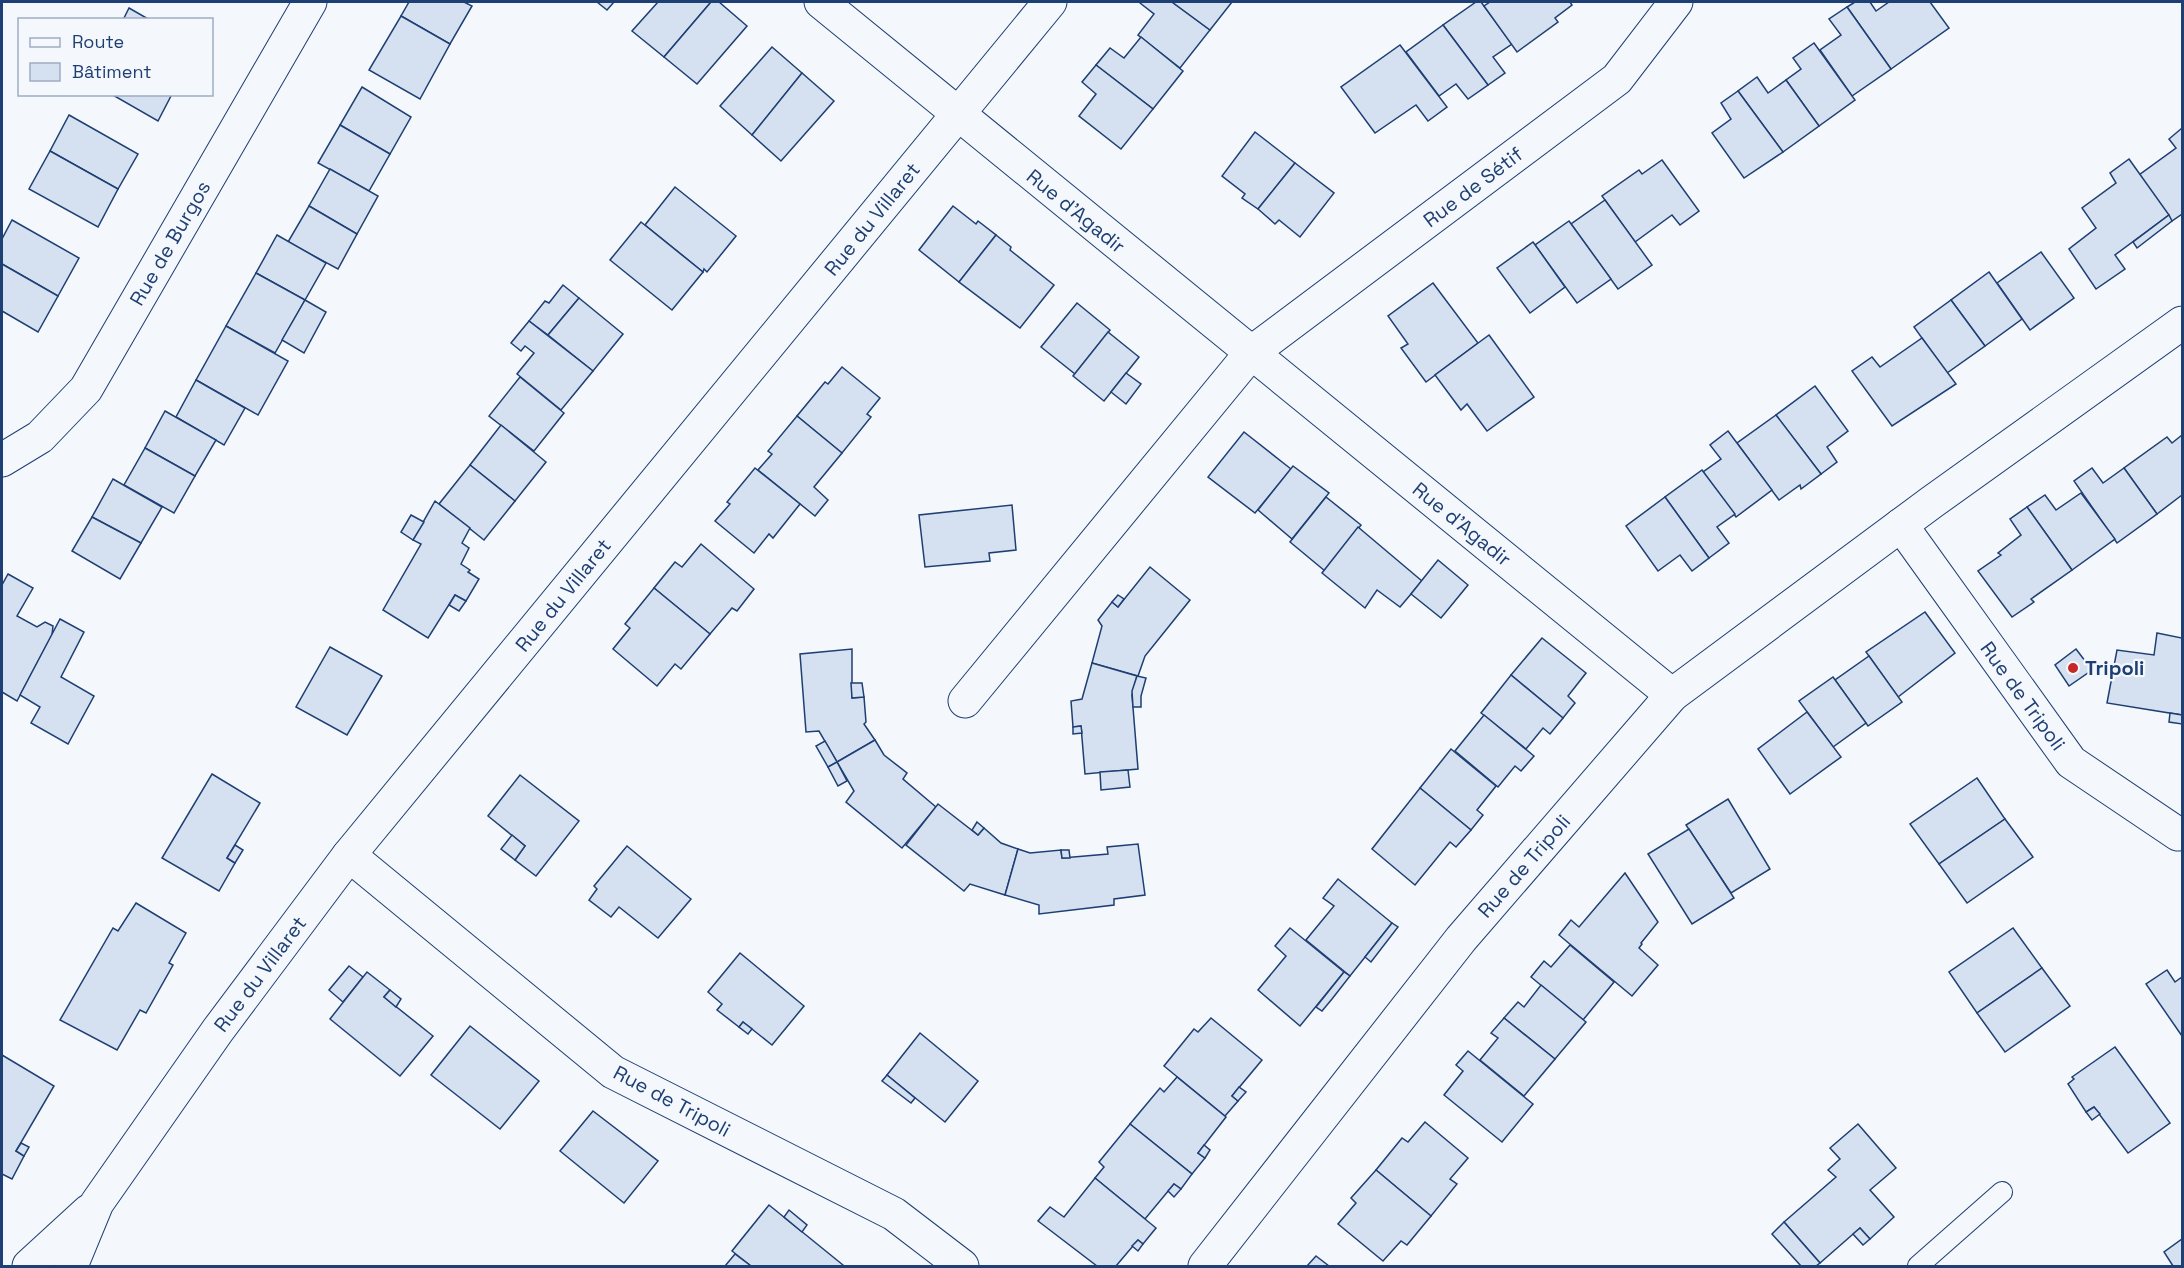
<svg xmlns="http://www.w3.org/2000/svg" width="2184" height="1268" viewBox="0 0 2184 1268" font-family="'Space Grotesk',sans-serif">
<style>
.building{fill:#d5e0f0;stroke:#1d3f73;stroke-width:1.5}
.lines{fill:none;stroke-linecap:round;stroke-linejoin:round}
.lane-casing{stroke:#1d3f73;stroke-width:22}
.street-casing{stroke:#1d3f73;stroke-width:35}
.lane{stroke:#f4f7fb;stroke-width:20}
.street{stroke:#f4f7fb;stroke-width:33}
.poi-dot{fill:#c62828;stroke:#f4f7fb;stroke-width:2}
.labels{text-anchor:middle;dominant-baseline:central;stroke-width:4.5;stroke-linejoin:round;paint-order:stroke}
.street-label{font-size:20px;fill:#1d3f73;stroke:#f4f7fb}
.poi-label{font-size:20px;font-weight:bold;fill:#1d3f73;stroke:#f4f7fb;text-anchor:start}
</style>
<rect width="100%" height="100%" fill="#f4f7fb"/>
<g class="building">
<polygon points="409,2 464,2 472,6 450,44 401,16"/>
<polygon points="597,2 614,2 607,10"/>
<polygon points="658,2 711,2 664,57 632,31"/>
<polygon points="711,2 719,2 747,26 697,84 664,57"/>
<polygon points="1141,2 1172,2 1210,30 1180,68 1138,35 1154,14 1140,3"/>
<polygon points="1172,2 1232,2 1210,30"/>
<polygon points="1476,2 1481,2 1512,44 1493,57 1505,73 1488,85 1443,25"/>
<polygon points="1490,2 1570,2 1572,5 1555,18 1558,22 1517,52 1484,6"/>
<polygon points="1855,2 1870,2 1876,11 1889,2 1930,2 1949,28 1891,69 1847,7"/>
<polygon points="1847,7 1891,69 1852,96 1820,50 1841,35 1829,19"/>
<polygon points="129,8 150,20 123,20"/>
<polygon points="401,16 450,44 420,99 369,70"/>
<polygon points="1443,25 1488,85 1468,99 1456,84 1439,96 1406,52"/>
<polygon points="1141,37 1183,71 1153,109 1096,65 1110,48 1124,58"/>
<polygon points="1814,43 1855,100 1819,126 1786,80 1801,69 1793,58"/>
<polygon points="1400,45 1447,107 1428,121 1416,105 1375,133 1341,87"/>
<polygon points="772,47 802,73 752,135 720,106"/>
<polygon points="1096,65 1153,109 1121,149 1079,116 1096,94 1082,82"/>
<polygon points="802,73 834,101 781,161 752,135"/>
<polygon points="1757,77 1768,93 1786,80 1819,126 1783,152 1738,91"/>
<polygon points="362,87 411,117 390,154 340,125"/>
<polygon points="1738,91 1783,152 1744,178 1712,133 1731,119 1721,103"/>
<polygon points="111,94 172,94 158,121"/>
<polygon points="69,115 138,154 118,189 50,151"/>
<polygon points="340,125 390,154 369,191 318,163"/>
<polygon points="2182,128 2182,214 2172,221 2139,175 2176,148 2169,139"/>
<polygon points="1255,132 1295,163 1258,209 1242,198 1245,194 1222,176"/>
<polygon points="50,151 118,189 98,227 29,189"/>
<polygon points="2129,159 2169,215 2115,255 2125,269 2096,289 2069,249 2096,228 2082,208 2116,183 2110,173"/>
<polygon points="1662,160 1699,211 1680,225 1672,215 1635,242 1602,196 1639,170 1642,174"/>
<polygon points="1295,163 1334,193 1300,237 1279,220 1275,224 1258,209"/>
<polygon points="330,169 378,196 357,234 309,206"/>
<polygon points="675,187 736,236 707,272 704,269 703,272 645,225"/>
<polygon points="1605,200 1652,265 1618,289 1571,224"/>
<polygon points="309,206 357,234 338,269 288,242"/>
<polygon points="953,206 976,224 978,221 996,235 959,282 919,250"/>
<polygon points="2169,215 2172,221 2137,248 2133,242"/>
<polygon points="12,220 79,258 58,296 2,264 2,239"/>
<polygon points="1569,221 1611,279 1577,303 1535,245"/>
<polygon points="641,222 703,272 672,310 610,260"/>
<polygon points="277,235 326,263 305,300 256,273"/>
<polygon points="996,235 1011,247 1010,250 1054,285 1020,328 959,282"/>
<polygon points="1533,242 1565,287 1530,313 1497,268"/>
<polygon points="2041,252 2074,298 2030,330 1997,283"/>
<polygon points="2,264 58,296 38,332 2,311"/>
<polygon points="1989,272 2022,319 1985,346 1951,300"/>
<polygon points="256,273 305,300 275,353 226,326"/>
<polygon points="1433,283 1478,343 1426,382 1401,348 1408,344 1388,316"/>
<polygon points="563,285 579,298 548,335 529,321 545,301 549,303"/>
<polygon points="579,298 623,334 593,371 548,335"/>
<polygon points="305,300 326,312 304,353 282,340"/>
<polygon points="1951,300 1985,346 1947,373 1914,327"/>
<polygon points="1077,303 1110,330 1075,374 1041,347"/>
<polygon points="529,321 593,371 561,410 517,374 534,353 525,346 521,351 511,343"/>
<polygon points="226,326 288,361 258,415 196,380"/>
<polygon points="1108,332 1139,357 1104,401 1073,376"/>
<polygon points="1489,335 1534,397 1487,431 1467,404 1461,410 1435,375"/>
<polygon points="1922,338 1956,384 1892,426 1852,371 1872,357 1880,367"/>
<polygon points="842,367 880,398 867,414 871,417 842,453 797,416 825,382 828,384"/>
<polygon points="1126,373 1141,384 1126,404 1111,392"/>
<polygon points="520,377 564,413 534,451 489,416"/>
<polygon points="196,380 245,408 224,445 176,417"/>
<polygon points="1815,386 1848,431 1827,447 1837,462 1821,474 1776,415"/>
<polygon points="165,411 216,440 195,476 145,448"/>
<polygon points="1776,415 1821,474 1801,489 1800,485 1779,500 1737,443"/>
<polygon points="797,416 842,453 814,487 828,500 815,516 758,470 772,454 768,451"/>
<polygon points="501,425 546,462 515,501 470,465"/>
<polygon points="1728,431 1772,490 1736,517 1703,472 1721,459 1710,445"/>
<polygon points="1244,432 1291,469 1255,513 1208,477"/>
<polygon points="2182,435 2182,495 2157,514 2124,468 2167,437 2172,443"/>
<polygon points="145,448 195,476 174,513 124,485"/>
<polygon points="470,465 515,501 484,540 439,504"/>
<polygon points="1293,466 1329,493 1292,539 1258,510"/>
<polygon points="755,468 800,504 773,538 769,534 754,553 715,521 730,504 727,502"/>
<polygon points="2092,468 2103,483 2124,468 2157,514 2117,543 2074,481"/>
<polygon points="1702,470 1735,514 1717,527 1729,543 1709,558 1665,497"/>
<polygon points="113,479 162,507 141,543 92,517"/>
<polygon points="2081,493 2115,539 2072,570 2027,507 2045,495 2056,510"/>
<polygon points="1326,497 1361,525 1325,571 1290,542"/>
<polygon points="1665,497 1709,558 1692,571 1680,555 1658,571 1626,526"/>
<polygon points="435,501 470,528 462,543 469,548 461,564 470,570 468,572 479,579 466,601 455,595 428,638 383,610 421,544 413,540"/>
<polygon points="1012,505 1016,550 989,553 990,561 925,567 919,515"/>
<polygon points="2027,507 2072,570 2031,599 2034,602 2012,617 1978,571 2001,555 1998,553 2021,535 2010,519"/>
<polygon points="411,515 424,522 413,540 401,532"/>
<polygon points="92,517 141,543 120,579 72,551"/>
<polygon points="1358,527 1422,581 1400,607 1377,590 1365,608 1322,573"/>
<polygon points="701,544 754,589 737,611 732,608 710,634 654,588 675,562 682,567"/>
<polygon points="1438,560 1468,585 1441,618 1411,594"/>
<polygon points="1150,567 1190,600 1145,656 1138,676 1092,663 1102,626 1098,620 1112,602 1118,607"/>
<polygon points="8,574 33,588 17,616 37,627 45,622 53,626 52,635 17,701 2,692 2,585"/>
<polygon points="654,588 710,634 681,669 675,664 657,686 613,649 630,628 625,624"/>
<polygon points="455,595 466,601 459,611 449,605"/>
<polygon points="1118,595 1124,599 1118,607 1112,602"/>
<polygon points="1925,612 1955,653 1898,697 1866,652"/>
<polygon points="60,619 84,632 61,677 94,696 68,744 31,723 40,707 20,695"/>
<polygon points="2157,633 2182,638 2182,715 2107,703 2117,650 2154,655"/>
<polygon points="1542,638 1586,673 1568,696 1575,703 1563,718 1511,675"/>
<polygon points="330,647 382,676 347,735 296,707"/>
<polygon points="852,649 852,698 864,697 866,722 864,724 875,740 837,762 819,731 806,732 800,654"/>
<polygon points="2076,649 2092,670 2069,686 2055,665"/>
<polygon points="1869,656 1902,702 1868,726 1835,680"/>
<polygon points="1092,663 1137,676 1132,695 1138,769 1085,774 1081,726 1073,727 1071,701 1082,699"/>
<polygon points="1511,675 1563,718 1550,734 1543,728 1526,749 1481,713"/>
<polygon points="1137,676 1146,678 1141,696 1141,707 1133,707 1132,691"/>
<polygon points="1833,677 1866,723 1833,747 1799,701"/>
<polygon points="851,683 862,683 864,697 852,698"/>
<polygon points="1807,712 1841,757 1790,794 1758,749"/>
<polygon points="2170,713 2182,715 2182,724 2169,722"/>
<polygon points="1484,715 1534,756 1521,771 1515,766 1498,787 1455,751"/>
<polygon points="1081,726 1082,733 1073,734 1073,727"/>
<polygon points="875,740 884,755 907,773 903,779 936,807 902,848 846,802 854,791 837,762"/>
<polygon points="825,741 837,762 828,767 816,746"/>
<polygon points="1451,749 1496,786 1477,810 1483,815 1471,830 1420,788"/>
<polygon points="837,762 847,781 838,786 828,767"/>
<polygon points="1128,770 1130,787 1101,790 1100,772"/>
<polygon points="212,774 260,803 227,858 235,863 219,891 162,858"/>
<polygon points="520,775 579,821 536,876 515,860 525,846 488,816"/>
<polygon points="1977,778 2005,819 1939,864 1910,824"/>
<polygon points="1420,788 1471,830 1456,847 1450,842 1415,885 1372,849"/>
<polygon points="1728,799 1770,869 1731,893 1686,825"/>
<polygon points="938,804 978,835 984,828 1001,843 1018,849 1005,895 970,884 964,891 906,845"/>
<polygon points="2005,819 2033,857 1967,903 1939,864"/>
<polygon points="977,822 984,828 978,835 972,830"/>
<polygon points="1689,829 1734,898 1692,924 1648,854"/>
<polygon points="512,835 525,846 515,860 501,849"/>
<polygon points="1138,844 1145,895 1114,899 1114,905 1039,914 1039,905 1005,895 1018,849 1030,853 1061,850 1062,858 1108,854 1107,847"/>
<polygon points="235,845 243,850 235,863 227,858"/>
<polygon points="627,846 691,899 658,938 619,907 611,917 589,900 597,889 594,886"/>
<polygon points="1061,850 1069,850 1070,858 1062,858"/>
<polygon points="1625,873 1658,922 1641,943 1642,944 1639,948 1658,965 1632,996 1559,935 1571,920 1579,927"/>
<polygon points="1338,879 1392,923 1350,976 1306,940 1334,906 1323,898"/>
<polygon points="136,903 186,933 169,963 173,965 146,1013 140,1010 117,1050 60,1020 113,928 118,931"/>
<polygon points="1392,923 1398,927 1371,962 1365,957"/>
<polygon points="1290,928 1344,972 1300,1026 1258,990 1286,956 1275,946"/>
<polygon points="2013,928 2042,968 1977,1013 1949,972"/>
<polygon points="1570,945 1614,982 1583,1020 1531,977 1544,961 1551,967"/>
<polygon points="740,953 804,1006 772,1045 743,1022 739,1027 717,1010 722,1004 708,992"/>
<polygon points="349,966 363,977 343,1002 329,990"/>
<polygon points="2042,968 2070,1006 2005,1052 1977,1013"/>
<polygon points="2167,970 2175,982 2182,977 2182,1036 2146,984"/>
<polygon points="367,972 390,990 384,997 433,1036 400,1076 330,1019"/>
<polygon points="1344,972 1350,976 1332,999 1322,1011 1316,1007"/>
<polygon points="1541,985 1586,1022 1555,1059 1504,1018 1518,1002 1524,1007"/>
<polygon points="390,990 401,999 396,1007 384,997"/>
<polygon points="1211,1018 1262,1060 1232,1096 1238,1101 1225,1116 1164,1066 1194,1029 1198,1032"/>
<polygon points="1504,1018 1555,1059 1524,1096 1480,1060 1498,1038 1491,1033"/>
<polygon points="743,1022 752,1029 748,1034 739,1027"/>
<polygon points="470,1026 539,1081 500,1129 431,1075"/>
<polygon points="920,1033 978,1081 945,1122 887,1075"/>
<polygon points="2115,1047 2170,1123 2128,1153 2094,1107 2086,1112 2068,1084 2074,1079 2072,1077"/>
<polygon points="1468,1051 1533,1104 1502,1142 1444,1095 1463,1071 1456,1065"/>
<polygon points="2,1055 54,1086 16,1151 24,1156 12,1179 2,1174"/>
<polygon points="887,1075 915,1098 911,1103 882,1081"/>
<polygon points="1177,1077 1226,1117 1198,1153 1205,1158 1192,1174 1130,1124 1160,1088 1164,1092"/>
<polygon points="1239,1087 1246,1092 1238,1101 1232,1096"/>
<polygon points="2094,1107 2100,1114 2092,1120 2086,1112"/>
<polygon points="593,1111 658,1161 624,1203 560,1151"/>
<polygon points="1425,1122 1468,1158 1450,1179 1457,1184 1431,1216 1376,1170 1402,1138 1408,1142"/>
<polygon points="1130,1124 1192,1174 1181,1189 1174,1184 1145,1219 1095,1178 1104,1167 1099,1162"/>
<polygon points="1858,1124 1896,1168 1870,1190 1894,1217 1870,1239 1860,1228 1820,1263 1784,1222 1836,1177 1828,1170 1840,1159 1830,1148"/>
<polygon points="21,1143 29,1147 24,1156 16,1151"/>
<polygon points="1204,1145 1210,1150 1205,1158 1198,1153"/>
<polygon points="1376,1170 1431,1216 1407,1245 1401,1241 1383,1261 1338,1224 1356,1203 1351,1198"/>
<polygon points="1095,1178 1156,1228 1143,1244 1138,1240 1116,1266 1097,1266 1038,1221 1050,1207 1064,1217"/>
<polygon points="1174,1184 1181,1189 1174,1197 1168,1191"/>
<polygon points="769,1205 843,1265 841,1266 751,1266 732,1251"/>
<polygon points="789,1210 807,1225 802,1232 784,1217"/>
<polygon points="1784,1222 1820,1263 1816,1266 1801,1266 1772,1234"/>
<polygon points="1860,1228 1870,1239 1863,1245 1853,1234"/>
<polygon points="2182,1239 2182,1266 2173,1266 2164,1252"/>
<polygon points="1138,1240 1143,1244 1138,1251 1132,1246"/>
<polygon points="735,1254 751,1266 725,1266"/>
<polygon points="1316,1256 1329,1266 1307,1266"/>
</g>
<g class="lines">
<g class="lane-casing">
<polyline id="lane" points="1918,1266 2002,1192"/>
</g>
<g class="street-casing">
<g id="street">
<polyline points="821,2 1672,695"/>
<polyline points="2,460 40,437 86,389 310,2"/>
<polyline points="1901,525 2071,762 2178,834"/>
<polyline points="965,701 1251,353 1617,79 1676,2"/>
<polyline points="349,855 613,1072 894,1214 962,1266"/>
<polyline points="29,1266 89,1211"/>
<polyline points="71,1266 97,1203 218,1030 349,855 1050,2"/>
<polyline points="1205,1266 1461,939 1672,695 1932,502 2182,323"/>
</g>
</g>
<use href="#lane" class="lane"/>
<use href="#street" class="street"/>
</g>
<circle class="poi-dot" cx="2073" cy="668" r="6"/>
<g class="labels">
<g class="street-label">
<text transform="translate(1473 187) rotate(-37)">Rue de Sétif</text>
<text transform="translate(1076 211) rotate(39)">Rue d'Agadir</text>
<text transform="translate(872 219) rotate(-51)">Rue du Villaret</text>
<text transform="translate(170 243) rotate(-60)">Rue de Burgos</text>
<text transform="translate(1462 524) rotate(39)">Rue d'Agadir</text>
<text transform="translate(563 595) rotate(-51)">Rue du Villaret</text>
<text transform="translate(2023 696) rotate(54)">Rue de Tripoli</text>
<text transform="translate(1524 866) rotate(-49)">Rue de Tripoli</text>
<text transform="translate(260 974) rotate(-53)">Rue du Villaret</text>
<text transform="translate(672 1101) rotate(28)">Rue de Tripoli</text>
</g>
<g class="poi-label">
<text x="2085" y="668">Tripoli</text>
</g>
</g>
<rect width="2184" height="1268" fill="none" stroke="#1d3f73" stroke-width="6"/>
<rect x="18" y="18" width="195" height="78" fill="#f4f7fb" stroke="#9eadc5" stroke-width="1.5"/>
<rect x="30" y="38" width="30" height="9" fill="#f4f7fb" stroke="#9eadc5" stroke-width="1.5"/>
<text x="72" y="48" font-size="18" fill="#1d3f73">Route</text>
<rect x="30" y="63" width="30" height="18" fill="#d5e0f0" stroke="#9eadc5" stroke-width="1.5"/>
<text x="72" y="78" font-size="18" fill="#1d3f73">Bâtiment</text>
</svg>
